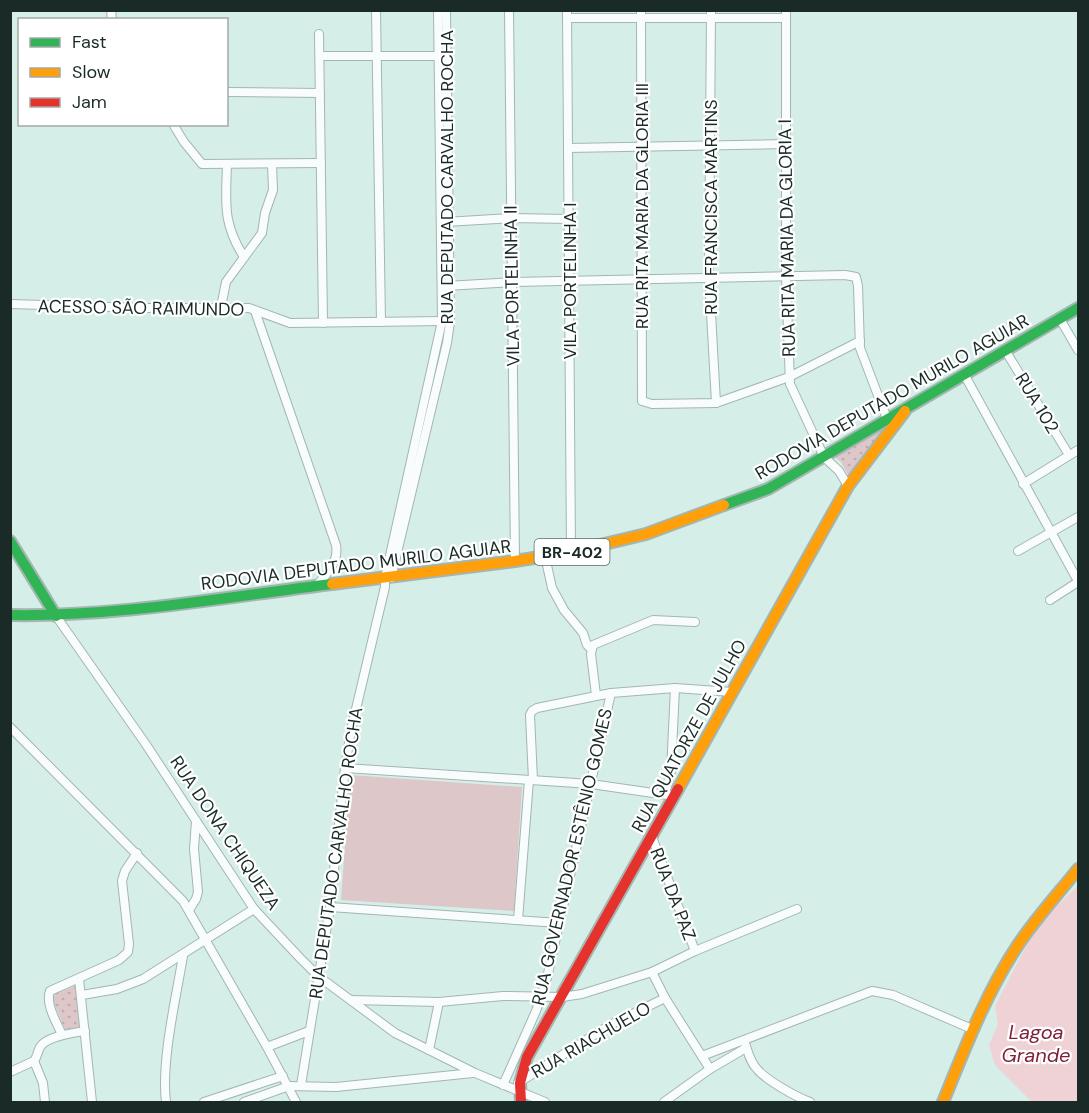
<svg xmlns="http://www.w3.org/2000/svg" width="1089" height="1113" viewBox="0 0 1089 1113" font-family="'DM Sans',sans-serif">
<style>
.grass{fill:#dec7c9}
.park{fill:url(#park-dots)}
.water{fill:#eed2d5}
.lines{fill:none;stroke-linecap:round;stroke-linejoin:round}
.street-casing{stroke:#a3b6b2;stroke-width:10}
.fast-casing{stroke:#a3b6b2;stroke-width:14}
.slow-casing{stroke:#a3b6b2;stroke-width:14}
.jam-casing{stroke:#a3b6b2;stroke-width:14}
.street{stroke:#f9fcfc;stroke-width:8}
.fast{stroke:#30b455;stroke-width:10}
.slow{stroke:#ff9f0a;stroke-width:10}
.jam{stroke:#e5322d;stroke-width:10}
.labels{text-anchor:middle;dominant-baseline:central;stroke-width:4.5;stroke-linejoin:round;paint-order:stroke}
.shield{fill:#fff;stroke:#5f6b68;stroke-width:1.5}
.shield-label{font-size:16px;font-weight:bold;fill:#1a2b27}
.street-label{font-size:18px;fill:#1a2b27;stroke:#fff}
.water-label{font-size:20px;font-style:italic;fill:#7f213a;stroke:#fff}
</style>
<defs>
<pattern id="park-dots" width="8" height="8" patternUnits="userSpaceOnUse" patternTransform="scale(1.5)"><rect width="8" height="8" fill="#dec7c9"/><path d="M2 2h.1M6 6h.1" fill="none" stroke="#beabad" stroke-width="1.8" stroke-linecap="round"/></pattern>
</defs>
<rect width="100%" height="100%" fill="#d6eee8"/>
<polygon class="grass" points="350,775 522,787 514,911 341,900"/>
<g class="park">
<polygon points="886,427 848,475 841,462 835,457"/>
<polygon points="77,985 80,1027 65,1030 51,995"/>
</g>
<polygon class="water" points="1078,886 1078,1102 1032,1102 995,1065 989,1045 998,1024 995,1006 1038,923"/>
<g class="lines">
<g class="street-casing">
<g id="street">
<polyline points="111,10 112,20"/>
<polyline points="376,10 381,322"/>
<polyline points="509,10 515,561"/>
<polyline points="567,10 571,552"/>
<polyline points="641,10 642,401 652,404 716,403 789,377 860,341"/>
<polyline points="711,10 709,277 716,403"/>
<polyline points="786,10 786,276 790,384 824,457 839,471 848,486"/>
<polyline points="567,18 786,18"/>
<polyline points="319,34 323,323"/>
<polyline points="320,56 441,56"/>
<polyline points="226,92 320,93"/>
<polyline points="173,124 184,142 202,164 321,163"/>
<polyline points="568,148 786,144"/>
<path d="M227 164C226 202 222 223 244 257"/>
<polyline points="445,222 512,218 569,219"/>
<polyline points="446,286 513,282 845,275 856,277 858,286 860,348 887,419"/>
<polyline points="10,304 143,308 249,308 290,323 444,321"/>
<polyline points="221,307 226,282 262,233 265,213 273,190 272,164"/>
<path d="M255 311 336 545C339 562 327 574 316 586"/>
<polyline points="1060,319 1078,350"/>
<polyline points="1005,350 1069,455"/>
<polyline points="964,374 1078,581"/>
<polyline points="1023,484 1078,450"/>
<polyline points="1018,551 1078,517"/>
<polyline points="545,556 552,588 564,610 583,633 587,645 591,649"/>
<polyline points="391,578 447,343 450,322 446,10"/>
<polyline points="1050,600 1078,582"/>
<polyline points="56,616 145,743 254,909 300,958 318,976 395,1033 475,1073 545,1102"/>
<polyline points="596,695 591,654 593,645 653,620 695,622"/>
<polyline points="10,727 183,901 267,1047 296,1102"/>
<polyline points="345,768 591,784 674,796"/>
<polyline points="533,780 530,715 532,711 537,708 611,693 675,688 732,692"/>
<polyline points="665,794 671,771 675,688"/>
<polyline points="652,837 695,951"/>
<polyline points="330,907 559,923"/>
<polyline points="189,910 196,899 198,892 194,849 196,821"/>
<polyline points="518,920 529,780"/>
<polyline points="652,972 665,998 710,1069"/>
<polyline points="79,979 92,1102"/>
<polyline points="82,995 117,989 143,979 254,909"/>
<polyline points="351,1000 439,1002 503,996 562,997 582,994 652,972 695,951 797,909"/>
<path d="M62 1035C57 1023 45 1004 50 991L119 960 128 952 129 944 122 881 125 871 137 853"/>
<path d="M745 1043C748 1052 750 1062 757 1069 766 1080 796 1097 810 1102"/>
<polyline points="267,1047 309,1031"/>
<polyline points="429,1050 439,1002"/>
<polyline points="702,1056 872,991 893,995 972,1029"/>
<polyline points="34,1061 43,1083 45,1102"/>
<path d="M10 1072 34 1061C37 1057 38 1051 40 1047 47 1036 73 1033 85 1031"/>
<polyline points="518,1083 610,1025 665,998"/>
<polyline points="301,1085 330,907 345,768 351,730 385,587 385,578 442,321 438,10"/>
<polyline points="503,1085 536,1011 547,978 611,693"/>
<path d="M166 1102C161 1061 176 998 183 956"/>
<polyline points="204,1102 283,1076"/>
<polyline points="244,1102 289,1086 336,1087 473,1073"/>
<polyline points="664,1102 710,1069 746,1048"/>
</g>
</g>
<g class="fast-casing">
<g id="fast">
<polyline points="724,505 768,489 1078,308"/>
<polyline points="10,541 56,616"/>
<path d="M10 615C118 617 225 597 332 584"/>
</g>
</g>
<g class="slow-casing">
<g id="slow">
<polyline points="332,584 515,561 571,552 646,534 724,505"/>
<polyline points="678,789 848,486 905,411"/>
<path d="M943 1102C965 1048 986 993 1018 945 1036 918 1058 894 1078 869"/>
</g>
</g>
<g class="jam-casing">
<polyline id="jam" points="521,1102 520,1083 527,1057 678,789"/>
</g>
<use href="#street" class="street"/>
<use href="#fast" class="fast"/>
<use href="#slow" class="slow"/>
<use href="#jam" class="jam"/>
</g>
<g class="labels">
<rect class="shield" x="534.5" y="539" width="75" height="26" rx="4.5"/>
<g class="shield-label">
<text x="572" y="552">BR-402</text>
</g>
<g class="street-label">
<text transform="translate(447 177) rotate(-90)">RUA DEPUTADO CARVALHO ROCHA</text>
<text transform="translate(642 206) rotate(-90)">RUA RITA MARIA DA GLORIA III</text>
<text transform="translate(711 207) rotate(-90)">RUA FRANCISCA MARTINS</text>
<text transform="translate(787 238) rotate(-91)">RUA RITA MARIA DA GLORIA I</text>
<text transform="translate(570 281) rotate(-90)">VILA PORTELINHA I</text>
<text transform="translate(512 286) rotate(-91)">VILA PORTELINHA II</text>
<text transform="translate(141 308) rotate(1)">ACESSO SÃO RAIMUNDO</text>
<text transform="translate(892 397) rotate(-30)">RODOVIA DEPUTADO MURILO AGUIAR</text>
<text transform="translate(1037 403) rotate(59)">RUA 102</text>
<text transform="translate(356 565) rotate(-7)">RODOVIA DEPUTADO MURILO AGUIAR</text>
<text transform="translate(689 736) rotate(-61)">RUA QUATORZE DE JULHO</text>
<text transform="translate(225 833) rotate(56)">RUA DONA CHIQUEZA</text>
<text transform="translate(336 853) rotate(-82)">RUA DEPUTADO CARVALHO ROCHA</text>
<text transform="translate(572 857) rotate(-77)">RUA GOVERNADOR ESTÊNIO GOMES</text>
<text transform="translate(673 894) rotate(69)">RUA DA PAZ</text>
<text transform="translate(591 1040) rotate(-30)">RUA RIACHUELO</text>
</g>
<g class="water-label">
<text x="1036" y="1032">Lagoa<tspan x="1036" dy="23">Grande</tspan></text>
</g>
</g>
<rect width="1089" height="1113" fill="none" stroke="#1a2b27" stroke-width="24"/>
<rect x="18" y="18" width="210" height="108" fill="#ffffff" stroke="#a3aaa9" stroke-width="1.5"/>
<rect x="30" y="38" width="30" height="9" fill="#30b455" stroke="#a3aaa9" stroke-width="1.5"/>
<text x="72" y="48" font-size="18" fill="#1a2b27">Fast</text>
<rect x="30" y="68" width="30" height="9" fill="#ff9f0a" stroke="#a3aaa9" stroke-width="1.5"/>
<text x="72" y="78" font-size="18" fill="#1a2b27">Slow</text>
<rect x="30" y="98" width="30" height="9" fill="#e5322d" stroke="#a3aaa9" stroke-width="1.5"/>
<text x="72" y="108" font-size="18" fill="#1a2b27">Jam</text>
</svg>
